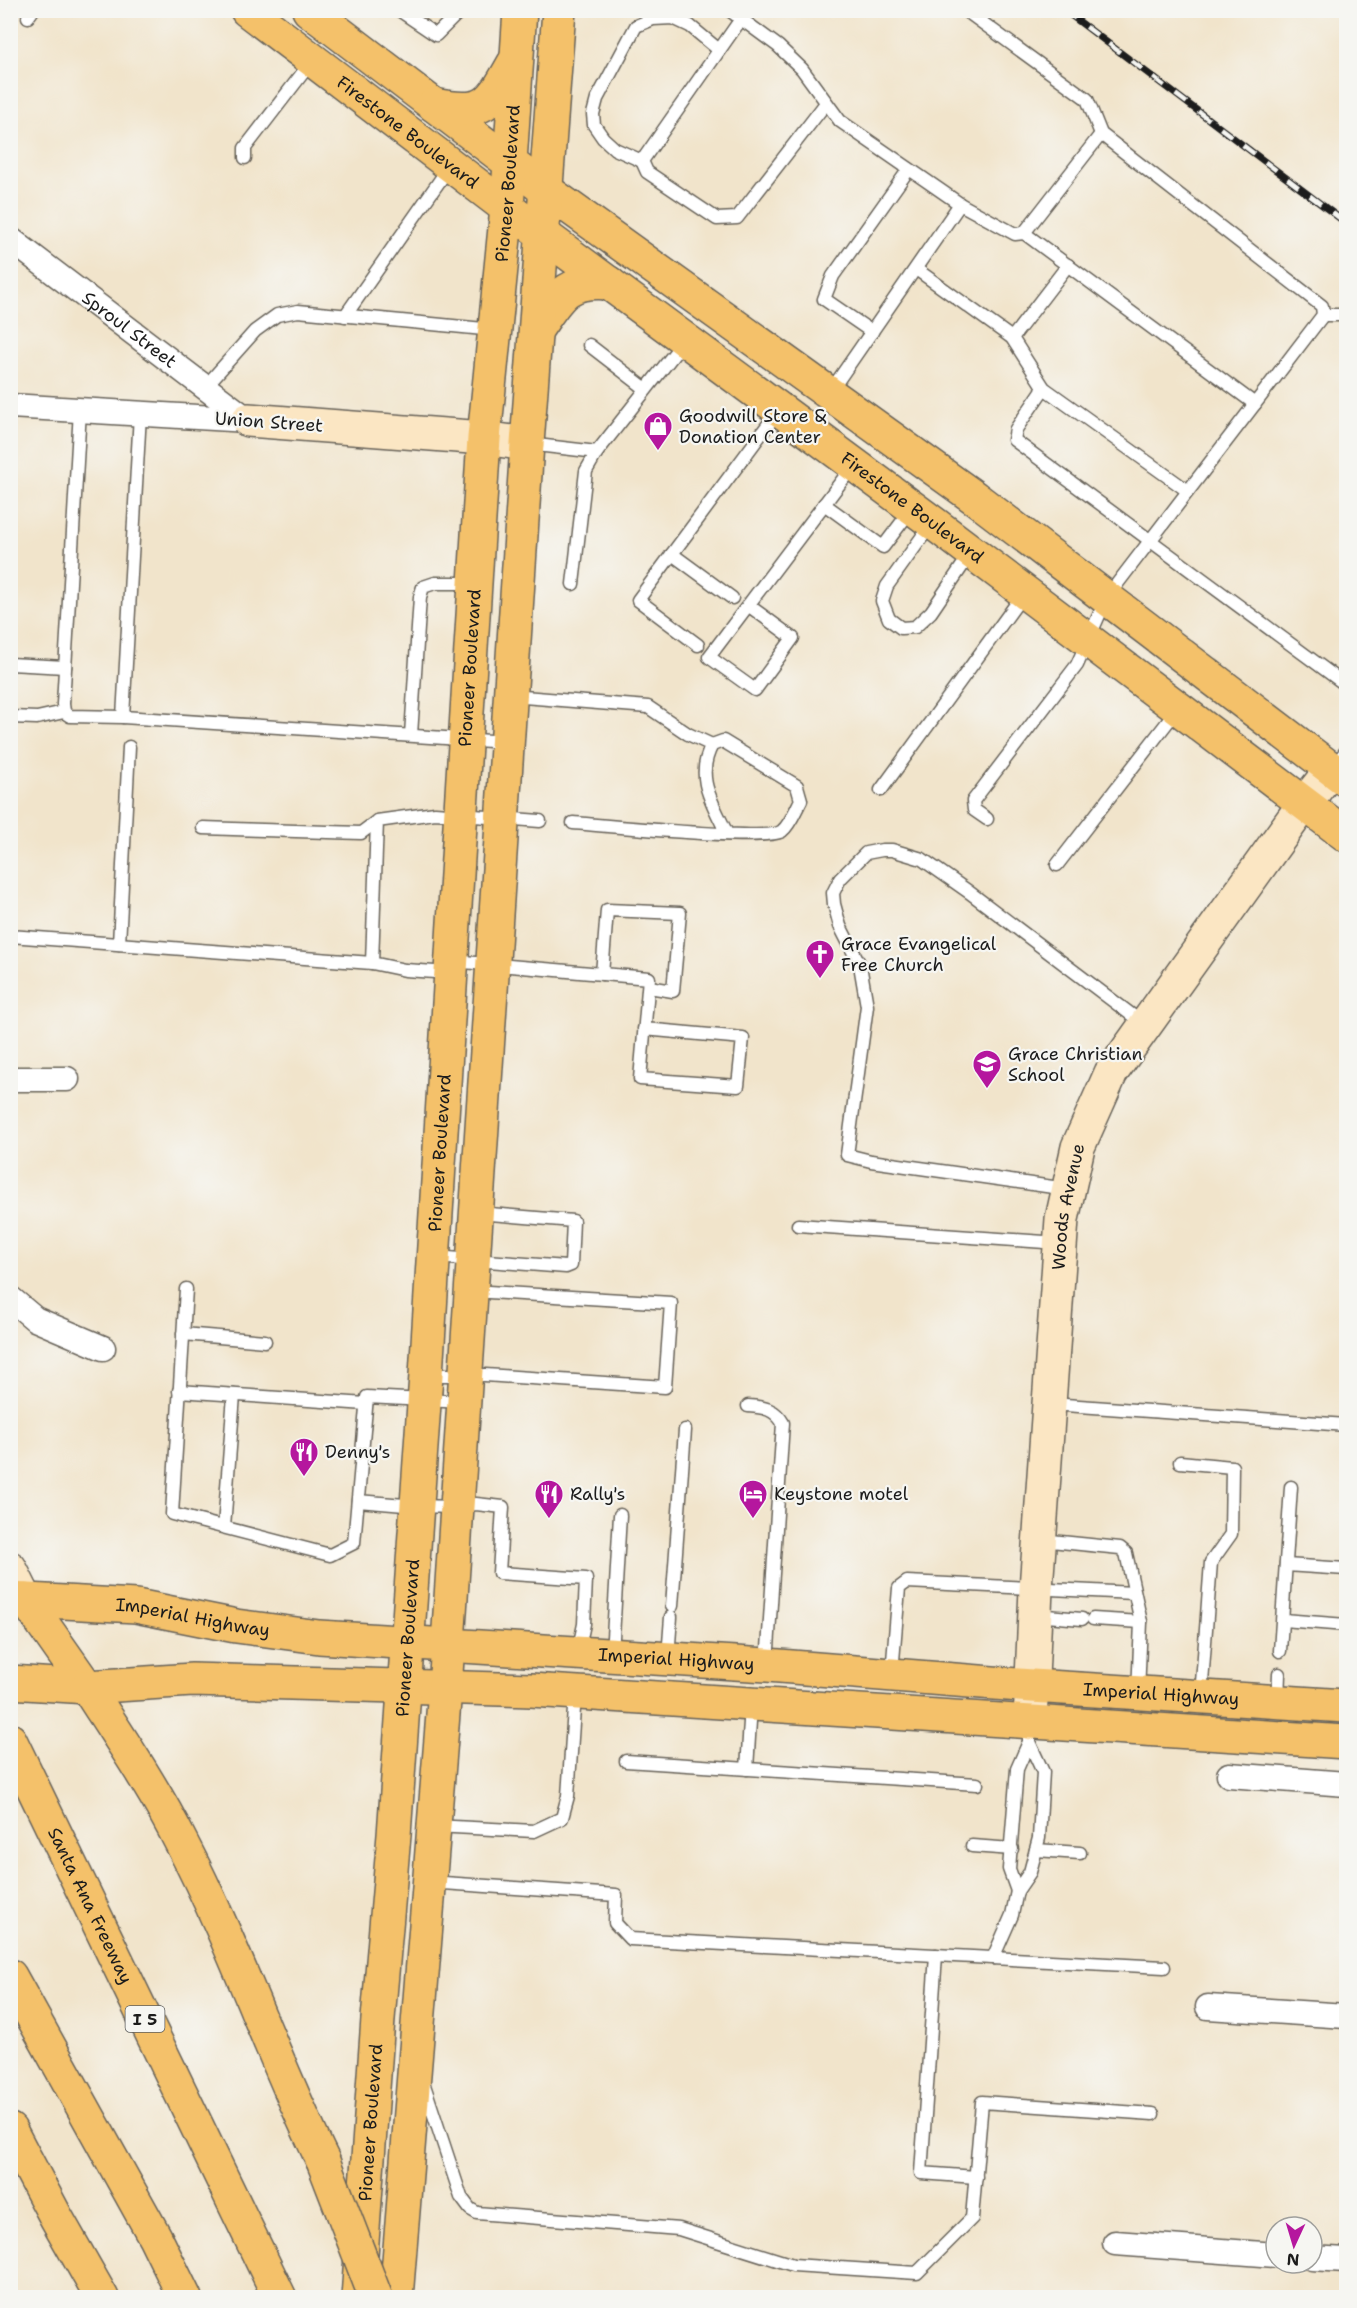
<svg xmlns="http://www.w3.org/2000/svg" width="1357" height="2308" viewBox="0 0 1357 2308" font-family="'Shantell Sans',sans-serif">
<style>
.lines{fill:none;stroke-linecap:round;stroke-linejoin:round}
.lane-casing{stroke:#676259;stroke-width:15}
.street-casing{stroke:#676259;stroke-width:27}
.secondary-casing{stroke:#676259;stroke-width:36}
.primary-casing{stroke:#676259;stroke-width:36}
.highway-casing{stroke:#676259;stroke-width:36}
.lane{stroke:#fff;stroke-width:12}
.street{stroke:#fff;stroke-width:24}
.secondary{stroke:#fbe6c3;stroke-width:33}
.primary{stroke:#f4c16a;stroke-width:33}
.highway{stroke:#f4c16a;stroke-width:33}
.rail-casing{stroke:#1c1c1c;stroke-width:7}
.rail{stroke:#f6f6f2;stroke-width:4.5;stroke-dasharray:14;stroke-linecap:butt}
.highway-bridge-casing{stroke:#676259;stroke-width:36;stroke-linecap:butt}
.highway-bridge{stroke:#f4c16a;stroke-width:33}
.labels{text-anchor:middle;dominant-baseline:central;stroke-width:4.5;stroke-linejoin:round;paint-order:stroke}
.shield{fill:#f6f6f2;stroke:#5d5d5c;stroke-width:1.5}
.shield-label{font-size:16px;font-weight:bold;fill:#1c1c1c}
.street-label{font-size:18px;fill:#1c1c1c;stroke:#f6f6f2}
.poi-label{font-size:18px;fill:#1c1c1c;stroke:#f6f6f2;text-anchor:start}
</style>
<rect width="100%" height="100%" fill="#f6f6f2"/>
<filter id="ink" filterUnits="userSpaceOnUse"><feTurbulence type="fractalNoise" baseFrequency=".0167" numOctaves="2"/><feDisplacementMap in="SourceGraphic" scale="12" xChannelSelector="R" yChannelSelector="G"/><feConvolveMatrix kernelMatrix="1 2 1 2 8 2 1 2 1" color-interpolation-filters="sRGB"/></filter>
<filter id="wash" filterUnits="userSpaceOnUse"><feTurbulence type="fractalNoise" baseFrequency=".008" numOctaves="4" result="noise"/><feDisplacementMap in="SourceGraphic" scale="24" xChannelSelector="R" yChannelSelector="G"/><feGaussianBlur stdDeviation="1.35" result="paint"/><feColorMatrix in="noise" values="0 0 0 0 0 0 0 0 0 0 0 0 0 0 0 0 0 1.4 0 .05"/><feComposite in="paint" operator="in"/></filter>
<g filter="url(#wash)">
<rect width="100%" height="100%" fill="#f1e4cb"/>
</g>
<g filter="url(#ink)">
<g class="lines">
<g class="lane-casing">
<g id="lane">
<polyline points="399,10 436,35 461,10"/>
<polyline points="729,10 778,46 802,69 840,121 960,204 1015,234 1024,233 1101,134"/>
<polyline points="965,10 1087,99 1101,134 1322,306 1323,315 1107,597 1077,665 973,801 974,810 987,819"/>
<polyline points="28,17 33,10"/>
<polyline points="741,19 642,161 647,172 717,219 737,218 826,103"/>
<polyline points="245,158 245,148 312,61"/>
<polyline points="642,161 615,149 603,138 594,125 593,114 597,99 636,26 653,19 673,18 690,26 719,50"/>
<polyline points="1024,233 1255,404"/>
<polyline points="916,269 1012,338 1044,388 1188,491"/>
<polyline points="1323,315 1344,315 1346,317"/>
<polyline points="345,316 450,166"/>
<polyline points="872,332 824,299 833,276 909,169"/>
<polyline points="1012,338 1068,265"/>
<polyline points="589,345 646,389"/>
<polyline points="205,387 255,331 277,315 298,311 494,330"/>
<polyline points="1044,388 1016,429 1014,440 1346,685"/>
<polyline points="830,392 960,204"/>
<polyline points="80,410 63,704 64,712 70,716 123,717 506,742"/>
<polyline points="528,444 597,452"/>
<polyline points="824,504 883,547 911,510"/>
<polyline points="932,523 887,586 882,601 889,619 901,628 915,627 931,612 971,553"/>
<polyline points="672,554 638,600 698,645"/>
<polyline points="573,584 586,471 597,452 685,340"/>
<polyline points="732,598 672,554 779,410"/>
<polyline points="748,605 793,638 755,690 709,657 853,466"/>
<polyline points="10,664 65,667"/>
<polyline points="511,696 648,707 688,734 712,745"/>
<polyline points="10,717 37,718 64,712"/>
<polyline points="123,717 140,414"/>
<polyline points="411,735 420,597 423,587 435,583 474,583"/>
<polyline points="1332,769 1346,751"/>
<polyline points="881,790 1025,592"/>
<path d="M573 823C600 825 770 842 782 831 790 825 796 809 801 800L797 786 723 741 712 745C694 778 713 803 727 834"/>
<polyline points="203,828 361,833 377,821"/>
<polyline points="1057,865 1177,710"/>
<polyline points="10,936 372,963"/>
<polyline points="119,944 129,747"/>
<polyline points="452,961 649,978 640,1079 738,1086 743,1038 644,1029"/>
<polyline points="450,973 405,970 372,963 377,821 435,813 540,821"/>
<polyline points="602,974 607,910 680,913 673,991 649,987"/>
<polyline points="1067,1189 871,1161 847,1155 867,1006 860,965 840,926 834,904 833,893 840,879 866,853 882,850 892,850 922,859 969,892 1145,1025"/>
<polyline points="798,1225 1059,1243"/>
<polyline points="435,1257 566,1267 571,1265 573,1221 478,1213"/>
<polyline points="186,1289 172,1514 330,1555 354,1543 367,1397 463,1402"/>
<polyline points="183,1334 265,1341"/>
<polyline points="426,1375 485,1375 665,1387 671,1303 472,1291"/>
<polyline points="179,1391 366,1404"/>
<polyline points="1051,1404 1346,1425"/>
<path d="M748 1406C764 1407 775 1409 783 1423L767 1664"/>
<polyline points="1180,1462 1232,1467 1231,1534 1211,1562 1201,1696"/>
<polyline points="358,1501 416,1506 456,1507 476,1504 503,1507 499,1573 586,1579 584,1624 578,1652"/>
<polyline points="224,1527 234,1395"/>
<polyline points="1041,1540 1120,1548 1126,1553 1141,1622 1138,1693"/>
<polyline points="1286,1565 1346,1569"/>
<polyline points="672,1606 685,1430"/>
<polyline points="1035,1615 1082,1619"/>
<polyline points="1093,1619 1141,1622"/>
<polyline points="1283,1620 1346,1625"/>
<polyline points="1280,1651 1291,1487"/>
<polyline points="612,1655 620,1515"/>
<polyline points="668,1657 671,1617"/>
<polyline points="892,1673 899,1588 907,1582 1134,1593"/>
<polyline points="1278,1700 1279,1674"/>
<polyline points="626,1761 977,1784"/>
<polyline points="747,1769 751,1705"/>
<polyline points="434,1826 534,1831 562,1818 568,1796 575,1694"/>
<polyline points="972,1846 1012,1849"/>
<polyline points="1036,1850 1080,1853"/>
<polyline points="429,1882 616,1895 615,1923 630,1939 1164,1967"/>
<polyline points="1017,1891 1009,1869 1017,1769 1029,1742 1029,1737"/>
<polyline points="936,1955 921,2173 976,2177"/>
<polyline points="993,1958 1012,1915 1017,1891 1030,1872 1039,1838 1043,1772 1029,1742"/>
<polyline points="424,2085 461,2197 470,2209 477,2213 679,2229 793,2265 917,2273 972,2218 982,2102 1153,2114"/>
</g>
</g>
<g class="street-casing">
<g id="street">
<path id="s1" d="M10 239 248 420"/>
<polyline points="10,406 248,420"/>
<polyline points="10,1079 67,1079"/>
<polyline points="10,1298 35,1319 103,1348"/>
<polyline points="1229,1775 1346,1784"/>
<polyline points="1208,2007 1346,2016"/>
<polyline points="1115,2243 1276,2255"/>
<polyline points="1312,2258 1346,2260"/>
</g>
</g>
<g class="secondary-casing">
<g id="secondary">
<polyline points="248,420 484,438 527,444"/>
<polyline points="10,1568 26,1600"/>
<path id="s2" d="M1030 1723 1036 1589 1062 1219 1078 1147 1111 1073 1304 804 1332 769"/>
</g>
</g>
<g class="primary-casing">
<g id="primary">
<path id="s3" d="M247 10 507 208 936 525 1346 835"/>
<polyline points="309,10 547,191 975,498 1346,780"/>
<path d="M434 105C485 115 490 106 514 63"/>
<path d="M536 330C559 297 565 279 609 283"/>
<path id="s4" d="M10 1599 136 1606 236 1626 319 1637 767 1665 1032 1686 1346 1706"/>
<polyline points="26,1600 87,1687"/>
<polyline points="10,1682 87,1687 192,1680 531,1690 1346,1742"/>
<path id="s5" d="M358 2298 378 2019 394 1835 426 1375 484 438 507 208 520 10"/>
<polyline points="396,2298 445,1689 527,444 559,10"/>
</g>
</g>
<g class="highway-casing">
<g id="highway">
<path d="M87 1687C119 1737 154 1788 181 1842 235 1945 272 2057 323 2161"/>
<path id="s6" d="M10 1740 280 2298"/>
<polyline points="10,1976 155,2237 185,2298"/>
<polyline points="10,2130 56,2217 102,2298"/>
</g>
</g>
<use href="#lane" class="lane"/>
<use href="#street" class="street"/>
<use href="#secondary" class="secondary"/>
<use href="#primary" class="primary"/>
<use href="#highway" class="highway"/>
<g class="rail-casing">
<polyline id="rail" points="1064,10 1346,223"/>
</g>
<use href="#rail" class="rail"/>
<g class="highway-bridge-casing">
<polyline id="highway-bridge" points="323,2161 376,2298"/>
</g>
<use href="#highway-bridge" class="highway-bridge"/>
</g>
</g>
<defs>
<g id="shop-pin" transform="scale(1.5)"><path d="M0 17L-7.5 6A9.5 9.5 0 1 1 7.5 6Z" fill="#b5179e" stroke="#f6f6f2"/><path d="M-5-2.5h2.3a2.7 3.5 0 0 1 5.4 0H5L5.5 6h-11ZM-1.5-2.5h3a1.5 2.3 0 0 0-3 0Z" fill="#fff"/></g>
<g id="church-pin" transform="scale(1.5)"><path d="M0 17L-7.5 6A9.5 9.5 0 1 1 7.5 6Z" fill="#b5179e" stroke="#f6f6f2"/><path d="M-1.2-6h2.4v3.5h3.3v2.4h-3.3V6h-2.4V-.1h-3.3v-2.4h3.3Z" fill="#fff"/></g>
<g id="school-pin" transform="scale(1.5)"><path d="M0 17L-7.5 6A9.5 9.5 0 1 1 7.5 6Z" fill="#b5179e" stroke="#f6f6f2"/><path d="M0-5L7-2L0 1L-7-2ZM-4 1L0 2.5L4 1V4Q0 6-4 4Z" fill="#fff"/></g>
<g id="restaurant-pin" transform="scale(1.5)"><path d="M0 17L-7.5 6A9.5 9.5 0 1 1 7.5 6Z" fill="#b5179e" stroke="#f6f6f2"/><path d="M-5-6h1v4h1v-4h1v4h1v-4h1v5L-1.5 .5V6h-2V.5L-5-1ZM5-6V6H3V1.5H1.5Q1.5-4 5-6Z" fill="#fff"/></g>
<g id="hotel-pin" transform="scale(1.5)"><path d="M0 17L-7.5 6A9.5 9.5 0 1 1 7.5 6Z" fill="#b5179e" stroke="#f6f6f2"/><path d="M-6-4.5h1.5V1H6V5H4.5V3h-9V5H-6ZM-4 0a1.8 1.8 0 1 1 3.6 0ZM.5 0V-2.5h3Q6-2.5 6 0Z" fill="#fff"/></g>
</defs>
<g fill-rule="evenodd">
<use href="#shop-pin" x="658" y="426"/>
<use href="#church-pin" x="820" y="954"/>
<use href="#school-pin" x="987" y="1064"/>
<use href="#restaurant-pin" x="304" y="1452"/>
<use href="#restaurant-pin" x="549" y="1494"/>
<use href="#hotel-pin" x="753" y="1494"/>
</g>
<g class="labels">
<rect class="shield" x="125.5" y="2006" width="39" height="26" rx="4.5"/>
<g class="shield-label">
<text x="145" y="2019">I 5</text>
</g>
<g class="street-label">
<text stroke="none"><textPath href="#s3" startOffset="202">Firestone Boulevard</textPath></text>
<text stroke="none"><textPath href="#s5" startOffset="2120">Pioneer Boulevard</textPath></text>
<text stroke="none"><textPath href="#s1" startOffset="150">Sproul Street</textPath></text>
<text transform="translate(269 422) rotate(4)">Union Street</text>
<text stroke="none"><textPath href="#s3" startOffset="831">Firestone Boulevard</textPath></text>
<text stroke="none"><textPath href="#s5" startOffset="1634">Pioneer Boulevard</textPath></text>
<text stroke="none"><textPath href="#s5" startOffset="1148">Pioneer Boulevard</textPath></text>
<text stroke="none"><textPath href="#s2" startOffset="518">Woods Avenue</textPath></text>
<text stroke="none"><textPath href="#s4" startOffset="184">Imperial Highway</textPath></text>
<text stroke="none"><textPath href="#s5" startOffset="662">Pioneer Boulevard</textPath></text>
<text stroke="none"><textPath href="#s4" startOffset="670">Imperial Highway</textPath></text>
<text stroke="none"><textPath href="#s4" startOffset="1156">Imperial Highway</textPath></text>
<text stroke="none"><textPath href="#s6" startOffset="184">Santa Ana Freeway</textPath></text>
<text stroke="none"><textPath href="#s5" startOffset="176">Pioneer Boulevard</textPath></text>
</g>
<g class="poi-label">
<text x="679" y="416">Goodwill Store &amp;<tspan x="679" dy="21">Donation Center</tspan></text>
<text x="841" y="944">Grace Evangelical<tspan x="841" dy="21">Free Church</tspan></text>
<text x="1008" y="1054">Grace Christian<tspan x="1008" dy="21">School</tspan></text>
<text x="325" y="1452">Denny's</text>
<text x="570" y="1494">Rally's</text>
<text x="774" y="1494">Keystone motel</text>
</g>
</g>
<rect width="1357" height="2308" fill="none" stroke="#f6f6f2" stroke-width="36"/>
<g transform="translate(1294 2245) rotate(184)"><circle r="28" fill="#f6f6f2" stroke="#9f9f9c" stroke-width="1.5"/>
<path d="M0-4.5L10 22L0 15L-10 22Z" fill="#b5179e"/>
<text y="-9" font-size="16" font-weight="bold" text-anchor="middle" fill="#1c1c1c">N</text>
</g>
</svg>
